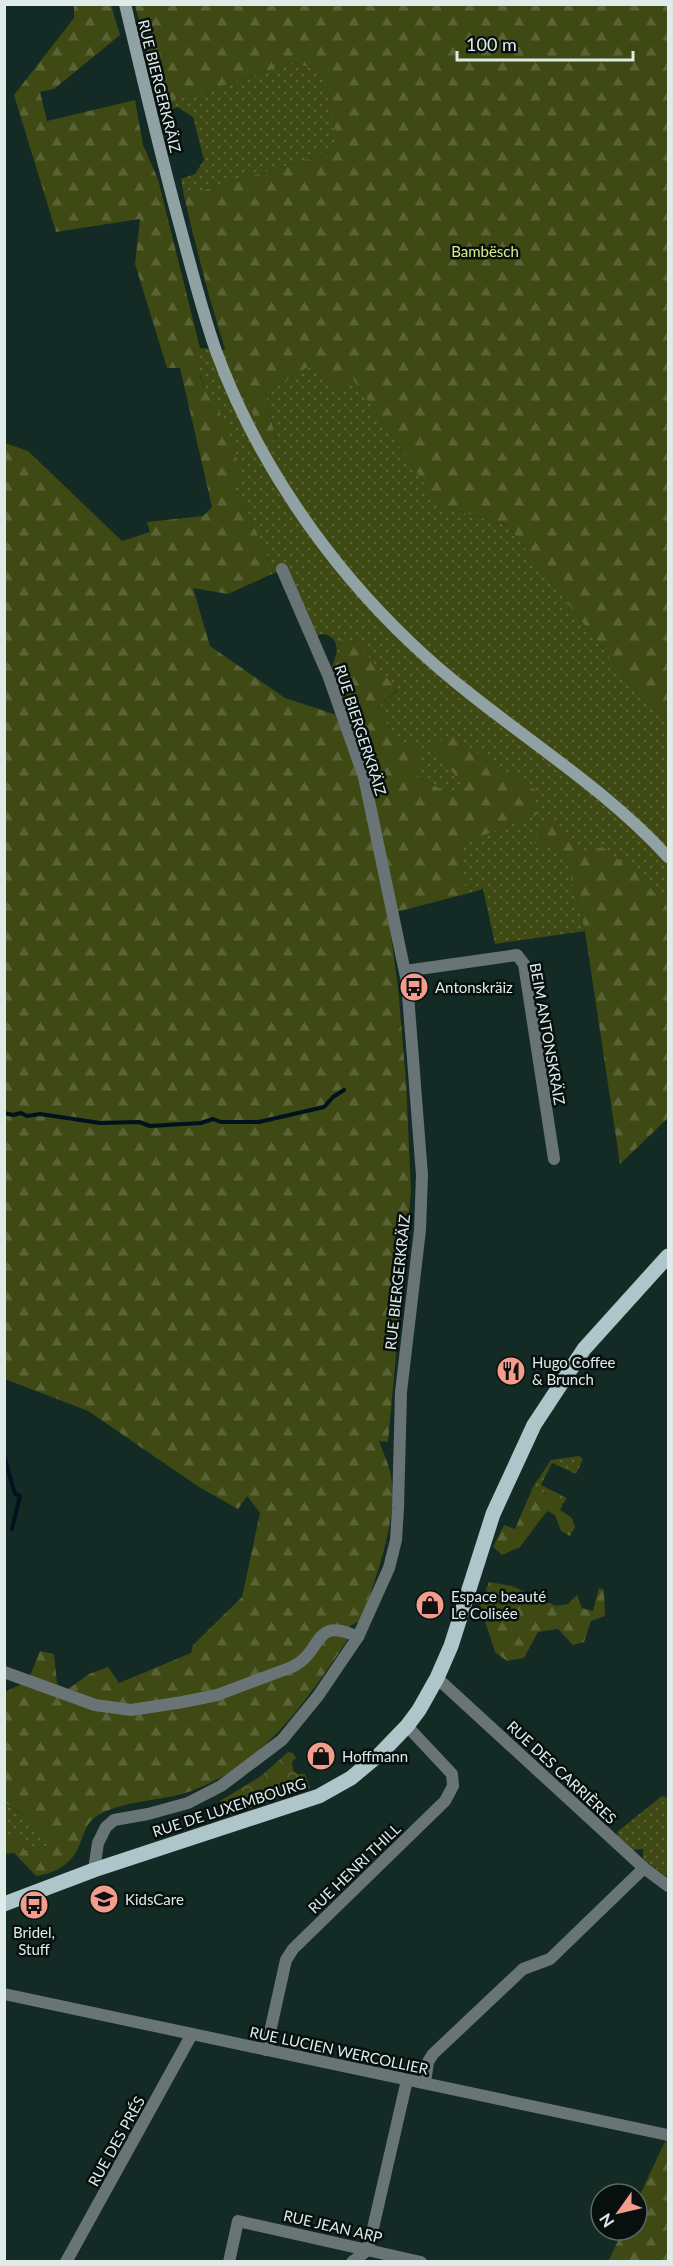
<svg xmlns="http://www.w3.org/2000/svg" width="673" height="2266" viewBox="0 0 673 2266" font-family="Lato,sans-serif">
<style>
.grass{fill:url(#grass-dots)}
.forest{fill:url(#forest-firs)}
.park{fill:url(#park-crowns)}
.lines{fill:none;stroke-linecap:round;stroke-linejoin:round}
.stream{stroke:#001220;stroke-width:4}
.street{stroke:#697476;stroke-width:12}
.secondary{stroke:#90a2a4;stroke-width:12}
.primary{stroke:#aec5c9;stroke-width:15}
.labels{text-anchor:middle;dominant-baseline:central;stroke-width:5;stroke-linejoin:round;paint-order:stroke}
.street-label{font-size:15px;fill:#deebe8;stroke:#07100e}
.park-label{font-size:15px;fill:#d7ef80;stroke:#07100e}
.poi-label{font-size:15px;fill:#deebe8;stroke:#07100e;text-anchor:start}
</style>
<defs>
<pattern id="grass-dots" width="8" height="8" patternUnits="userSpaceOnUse" patternTransform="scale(1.5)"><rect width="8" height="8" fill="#3f4913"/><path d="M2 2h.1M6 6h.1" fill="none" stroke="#5a6335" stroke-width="1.8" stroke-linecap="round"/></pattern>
<pattern id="forest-firs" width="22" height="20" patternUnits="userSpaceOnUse" patternTransform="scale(1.5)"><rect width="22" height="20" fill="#3f4913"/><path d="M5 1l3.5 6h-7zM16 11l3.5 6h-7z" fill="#5a6335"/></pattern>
<pattern id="park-crowns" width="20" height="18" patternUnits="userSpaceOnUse" patternTransform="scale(1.5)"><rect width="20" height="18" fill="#3f4913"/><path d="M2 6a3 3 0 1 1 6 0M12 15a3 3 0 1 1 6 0" fill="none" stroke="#5a6335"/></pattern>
</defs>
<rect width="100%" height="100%" fill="#132a25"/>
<g class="grass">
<polygon points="294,62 322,71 339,141 315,157 184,196 181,179 195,174 204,160 193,117 178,107 172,109 178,93 190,97"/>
<path d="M200 348 226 350 244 395 268 442 276 439 265 393 313 364 351 376 439 505 508 526 640 697 668 720V907L638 874 581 854 564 851 585 931 495 944 483 889 466 894 460 844 535 815 433 746 467 790 453 795 413 775 397 740 377 708 397 691 339 640 340 653 331 676C348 701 352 713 352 743L334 714 342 716 328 675C333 664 343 647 331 637 324 632 318 635 311 638L282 570 274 573 240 494 227 491 222 416 207 394 197 365Z"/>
<polygon points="579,1456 583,1459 576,1474 552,1463 541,1485 567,1498 563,1504 533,1487 551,1460"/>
<polygon points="662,1796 668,1798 668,1878 643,1859 643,1849 631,1850 618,1838 617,1832"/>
<polygon points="4,1803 32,1820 53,1845 24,1850 15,1831 13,1844 5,1844"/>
</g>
<g class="forest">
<path d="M74 5H111L120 35 54 89 40 92 47 121 135 100 143 145 158 179 200 348C194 382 209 390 222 417 231 435 235 455 241 474L227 491 240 494 274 573 228 594 193 588 210 646 285 698 334 714 352 742C354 716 345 697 331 676L340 653 339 639 358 644 397 690 377 708 397 740 426 749 413 775 453 795 466 790 433 746 450 735 535 790 536 815 461 844 466 894 388 914 398 987 406 1081 411 1191 388 1442 379 1441C383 1452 389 1464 391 1476 399 1517 375 1581 361 1620L343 1630 347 1641C303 1705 261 1770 182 1794 156 1801 115 1802 94 1818 84 1826 83 1840 77 1850 69 1866 53 1874 36 1876L14 1853 5 1854V1844H13L15 1831 24 1837V1850L52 1845 32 1820 5 1803V1692L28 1681 40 1651 54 1654 57 1684 67 1690 89 1674 108 1667 119 1683 191 1653 193 1645 242 1597 260 1513 247 1496 238 1509 199 1487 88 1411 5 1379V443L28 451 122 541 150 532 147 522 203 516 212 507 180 368H167L135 264 140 219 56 232 14 95 74 18Z"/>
<path d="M135 5H668V720L640 697 508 526 439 505 351 376 336 392 313 364 265 393 276 440 267 442C252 412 236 381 225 349 209 299 196 247 184 196L315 157 338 141 322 72 294 62 190 97 178 93 172 109H164L158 95Z"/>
<polygon points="554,819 581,854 602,847 638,874 668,907 668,1118 620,1164 585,931 564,851 535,843 538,831"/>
<polygon points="533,1487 563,1504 560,1510 572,1518 575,1527 570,1536 561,1531 555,1515 547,1511 520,1547 502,1555 493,1547 504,1525 515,1529"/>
<polygon points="489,1582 512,1586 556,1606 568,1604 577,1595 582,1608 593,1611 599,1588 604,1590 605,1616 591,1621 584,1642 573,1645 558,1629 538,1632 524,1658 507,1661 495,1652 480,1606"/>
<polygon points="668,2135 668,2261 608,2262 623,2230 637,2230 637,2201"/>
</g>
<polygon class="park" points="288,1752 293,1753 296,1758 292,1762 293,1771 298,1774 305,1774 310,1788 226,1816 220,1801 261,1776"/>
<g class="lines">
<g class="stream">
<polyline points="4,1113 13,1115 21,1113 27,1116 40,1114 100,1123 139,1122 150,1126 201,1123 213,1119 221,1122 259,1122 324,1107 333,1097 344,1090"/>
<polyline points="4,1456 15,1494 20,1496 12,1529"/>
</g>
<g class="street">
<polyline points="405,971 517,955 524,964 554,1159"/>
<path d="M4 1672 95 1705 131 1710 183 1702 217 1695 292 1667C324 1652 312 1615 358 1637"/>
<polyline points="437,1678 644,1868 668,1886"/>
<polyline points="94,1870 98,1843 106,1827 114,1820 148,1814 188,1803 221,1786 282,1740 318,1696 358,1637 389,1568 396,1540 398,1508 401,1392 420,1230 422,1175 407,982 364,777 328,675 282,569"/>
<polyline points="4,1994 668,2135"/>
<polyline points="266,2050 286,1960 293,1949 445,1801 453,1786 452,1774 407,1726"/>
<polyline points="425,2083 428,2062 433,2054 523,1969 550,1959 644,1868"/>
<polyline points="66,2262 192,2034"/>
<polyline points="229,2262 238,2221 421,2262"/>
<polyline points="352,2262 368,2250 407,2080"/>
</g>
<path class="secondary" d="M125 4C142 76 159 148 178 219 190 263 201 308 216 351 256 460 326 562 410 642 491 720 592 774 668 857"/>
<polyline class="primary" points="4,1904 94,1870 319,1796 351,1778 381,1753 407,1726 419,1710 437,1678 451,1646 493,1514 534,1425 584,1349 668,1256"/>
</g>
<defs>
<g id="bus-disc" transform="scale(1.5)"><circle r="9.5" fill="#f49d8d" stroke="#07100e"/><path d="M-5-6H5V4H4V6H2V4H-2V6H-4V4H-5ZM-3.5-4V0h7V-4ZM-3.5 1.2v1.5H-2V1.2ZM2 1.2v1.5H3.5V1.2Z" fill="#111"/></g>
<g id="restaurant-disc" transform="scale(1.5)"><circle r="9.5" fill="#f49d8d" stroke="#07100e"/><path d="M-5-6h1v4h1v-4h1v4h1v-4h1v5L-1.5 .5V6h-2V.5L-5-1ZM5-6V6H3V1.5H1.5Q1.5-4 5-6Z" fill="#111"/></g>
<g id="shop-disc" transform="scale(1.5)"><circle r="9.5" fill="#f49d8d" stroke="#07100e"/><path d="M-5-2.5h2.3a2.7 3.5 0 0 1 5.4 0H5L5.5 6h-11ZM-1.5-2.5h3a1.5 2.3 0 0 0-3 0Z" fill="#111"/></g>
<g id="school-disc" transform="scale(1.5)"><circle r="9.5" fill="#f49d8d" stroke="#07100e"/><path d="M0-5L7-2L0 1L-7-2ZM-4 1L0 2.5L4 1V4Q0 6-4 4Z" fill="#111"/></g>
</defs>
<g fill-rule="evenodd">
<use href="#bus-disc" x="414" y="987"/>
<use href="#restaurant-disc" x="511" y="1371"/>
<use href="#shop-disc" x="430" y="1605"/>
<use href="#shop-disc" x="321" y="1756"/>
<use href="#school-disc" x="104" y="1899"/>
<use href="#bus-disc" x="34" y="1905"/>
</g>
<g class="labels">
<g class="street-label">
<text transform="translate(160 86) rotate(76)">RUE BIERGERKRÄIZ</text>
<text transform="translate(361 730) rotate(72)">RUE BIERGERKRÄIZ</text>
<text transform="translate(548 1034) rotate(80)">BEIM ANTONSKRÄIZ</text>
<text transform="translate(397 1282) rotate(-84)">RUE BIERGERKRÄIZ</text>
<text transform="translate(562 1772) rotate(43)">RUE DES CARRIÈRES</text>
<text transform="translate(229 1807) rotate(-18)">RUE DE LUXEMBOURG</text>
<text transform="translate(354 1868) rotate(-44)">RUE HENRI THILL</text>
<text transform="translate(339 2050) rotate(12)">RUE LUCIEN WERCOLLIER</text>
<text transform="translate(116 2141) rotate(-61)">RUE DES PRÉS</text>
<text transform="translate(333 2226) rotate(13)">RUE JEAN ARP</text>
</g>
<g class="park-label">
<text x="485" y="251">Bambësch</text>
</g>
<g class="poi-label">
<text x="435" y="987">Antonskräiz</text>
<text x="532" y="1362">Hugo Coffee<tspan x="532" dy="17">&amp; Brunch</tspan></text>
<text x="451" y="1596">Espace beauté<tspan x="451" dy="17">Le Colisée</tspan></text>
<text x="342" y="1756">Hoffmann</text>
<text x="125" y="1899">KidsCare</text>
<text x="34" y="1932" text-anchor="middle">Bridel,<tspan x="34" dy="17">Stuff</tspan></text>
</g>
</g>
<rect width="673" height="2266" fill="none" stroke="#deebe8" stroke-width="12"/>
<g transform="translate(619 2212) rotate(236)"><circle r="28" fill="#07100e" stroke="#5d6865" stroke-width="1.5"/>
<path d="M0-4.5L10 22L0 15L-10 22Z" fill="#f49d8d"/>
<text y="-9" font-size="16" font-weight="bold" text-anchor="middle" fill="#deebe8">N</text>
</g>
<path d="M457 51v9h176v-9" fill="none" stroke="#deebe8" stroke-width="3"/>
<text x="466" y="51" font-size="18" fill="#deebe8" stroke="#07100e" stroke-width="4.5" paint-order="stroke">100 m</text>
</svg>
